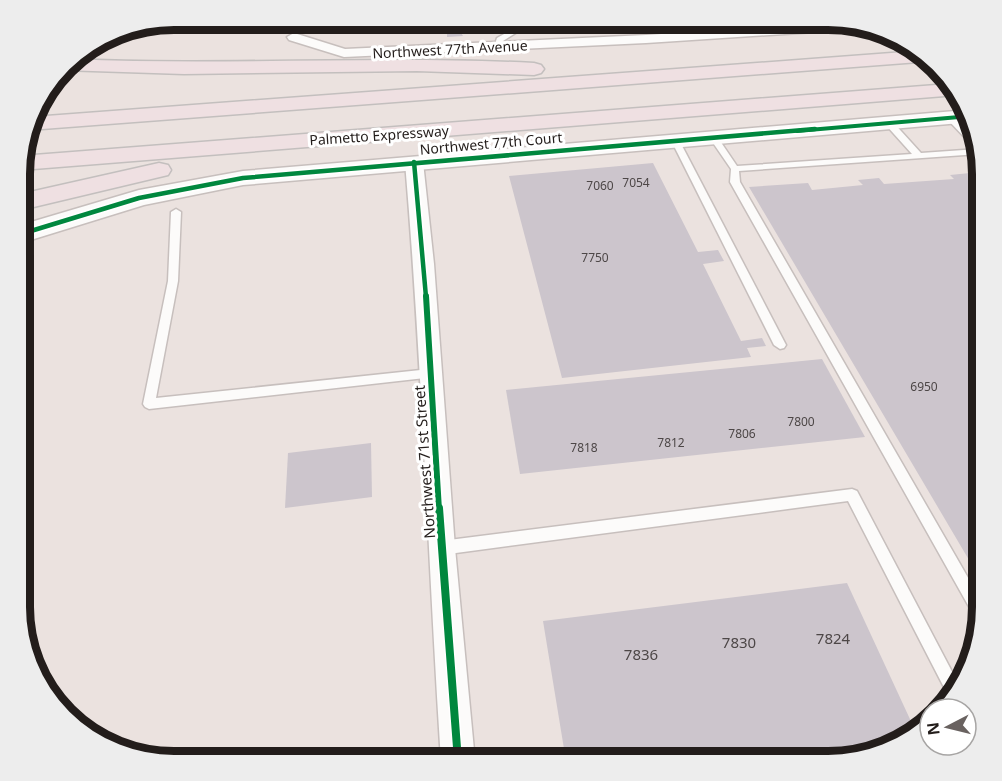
<svg xmlns="http://www.w3.org/2000/svg" width="1002" height="781" viewBox="0 0 1002 781" font-family="'Noto Sans',sans-serif">
<style>
.building{fill:#ccc5cc}
.lines{fill:none;stroke-linecap:round;stroke-linejoin:round}
.lane-casing{stroke:#c7bfbd;stroke-width:3}
.street-casing{stroke:#c7bfbd;stroke-width:3}
.secondary-casing{stroke:#c7bfbd;stroke-width:3}
.highway-casing{stroke:#c3bfbe;stroke-width:3}
.lane{fill:#fcfbfa;fill-rule:evenodd}
.street{fill:#fcfbfa;fill-rule:evenodd}
.secondary{fill:#fcfbfa;fill-rule:evenodd}
.highway{fill:#efe0e2;fill-rule:evenodd}
.cycleway-far3-casing{stroke:#fff;stroke-width:6}
.cycleway-far2-casing{stroke:#fff;stroke-width:8}
.cycleway-far1-casing{stroke:#fff;stroke-width:10}
.cycleway-casing{stroke:#fff;stroke-width:11}
.cycleway-far3{stroke:#00873e;stroke-width:4}
.cycleway-far2{stroke:#00873e;stroke-width:4.5}
.cycleway-far1{stroke:#00873e;stroke-width:6}
.cycleway{stroke:#00873e;stroke-width:8}
.labels{text-anchor:middle;dominant-baseline:central;stroke-width:6;stroke-linejoin:round;paint-order:stroke}
.number-label{font-size:12px;fill:#4d4747}
.far-street-label{font-size:14px;fill:#231d1b;stroke:#fff}
.street-label{font-size:15px;fill:#231d1b;stroke:#fff}
.near-number-label{font-size:15px;fill:#4d4747}
.rim{fill:none;stroke:#231d1b;stroke-width:8}
</style>
<rect width="100%" height="100%" fill="#ebe2df"/>
<g class="building">
<polygon points="415,20 478,20 480,30 460,31 463,36 447,37 447,33 456,31 416,33"/>
<polygon points="653,163 698,252 718,250 724,261 703,264 741,341 762,338 766,346 747,348 751,357 562,378 509,176"/>
<polygon points="970,173 974,177 982,176 982,582 749,187 808,183 812,190 863,185 858,180 879,178 884,184 954,179 950,175"/>
<polygon points="822,359 865,437 520,474 506,390"/>
<polygon points="371,443 372,497 285,508 288,453"/>
<polygon points="847,583 915,730 887,750 828,762 566,761 543,621"/>
</g>
<g class="lines">
<g class="lane-casing">
<g id="lane">
<polygon points="636,20 639,22 638,23 522,29 503,41 501,49 494,47 497,38 520,25"/>
<polygon points="799,20 806,20 813,29 812,30 808,30"/>
<polygon points="885,120 891,120 921,153 978,149 979,154 739,171 740,182 982,602 981,623 977,621 730,182 731,169 709,137 716,135 737,166 912,154 885,124"/>
<polygon points="675,137 679,140 786,345 784,348 780,349 774,345 671,140"/>
<polygon points="176,209 181,212 178,281 156,398 430,369 434,371 436,374 434,377 149,409 145,407 143,404 168,281 171,212"/>
<polygon points="852,489 857,491 959,685 950,699 848,501 441,555 436,553 434,548 436,543 441,541"/>
</g>
</g>
<g class="street-casing">
<g id="street">
<polygon points="846,22 867,27 861,29 646,43 344,57 289,40 287,37 294,33 345,49 646,35"/>
<path d="M954 112C969 116 974 129 976 143L969 142 948 120 946 117Z"/>
<path d="M414 157 423 162 434 264 455 548 475 761H441C428 561 422 361 405 162Z"/>
</g>
</g>
<g class="secondary-casing">
<polygon id="secondary" points="967,110 972,122 243,185 144,205 21,243 21,225 139,190 243,171"/>
</g>
<g class="highway-casing">
<g id="highway">
<polygon points="918,51 932,61 29,130 33,117"/>
<path d="M71 59C226 66 380 55 534 63L541 65 544 69 541 73 534 75 417 71 184 74 62 70Z"/>
<polygon points="949,84 957,95 21,170 21,156"/>
<polygon points="159,163 168,165 171,170 168,175 21,210 21,194"/>
</g>
</g>
<use href="#lane" class="lane"/>
<use href="#street" class="street"/>
<use href="#secondary" class="secondary"/>
<use href="#highway" class="highway"/>
<g class="cycleway-far3-casing">
<polyline id="cycleway-far3" points="797,131 971,116"/>
</g>
<g class="cycleway-far2-casing">
<g id="cycleway-far2">
<polyline points="414,162 426,297"/>
<polyline points="21,234 139,198 243,178 815,129"/>
</g>
</g>
<g class="cycleway-far1-casing">
<polyline id="cycleway-far1" points="426,296 439,510"/>
</g>
<g class="cycleway-casing">
<polyline id="cycleway" points="439,508 458,761"/>
</g>
<use href="#cycleway-far3" class="cycleway-far3"/>
<use href="#cycleway-far2" class="cycleway-far2"/>
<use href="#cycleway-far1" class="cycleway-far1"/>
<use href="#cycleway" class="cycleway"/>
</g>
<g class="labels">
<g class="number-label">
<text x="636" y="182">7054</text>
<text x="600" y="185">7060</text>
<text x="595" y="257">7750</text>
<text x="924" y="386">6950</text>
<text x="801" y="421">7800</text>
<text x="742" y="433">7806</text>
<text x="671" y="442">7812</text>
<text x="584" y="447">7818</text>
</g>
<g class="far-street-label">
<text transform="translate(450 49) rotate(-3)">Northwest 77th Avenue</text>
<text transform="translate(379 135) rotate(-4)">Palmetto Expressway</text>
<text transform="translate(491 143) rotate(-5)">Northwest 77th Court</text>
</g>
<g class="street-label">
<text transform="translate(424 462) rotate(-94)">Northwest 71st Street</text>
</g>
<g class="near-number-label">
<text x="833" y="638">7824</text>
<text x="739" y="642">7830</text>
<text x="641" y="654">7836</text>
</g>
</g>
<path d="M0 0H1002V781H0ZM174 30H828A144 144 0 0 1 972 174V607A144 144 0 0 1 828 751H174A144 144 0 0 1 30 607V174A144 144 0 0 1 174 30Z" fill="#ededed" fill-rule="evenodd"/>
<path class="rim" d="M174 30H828A144 144 0 0 1 972 174V607A144 144 0 0 1 828 751H174A144 144 0 0 1 30 607V174A144 144 0 0 1 174 30Z"/>
<g transform="translate(948 727) rotate(263)"><circle r="28" fill="#ffffff" stroke="#a7a5a4" stroke-width="1.5"/>
<path d="M0-4.5L10 22L0 15L-10 22Z" fill="#696260"/>
<text y="-9" font-size="16" font-weight="bold" text-anchor="middle" fill="#231d1b">N</text>
</g>
</svg>
